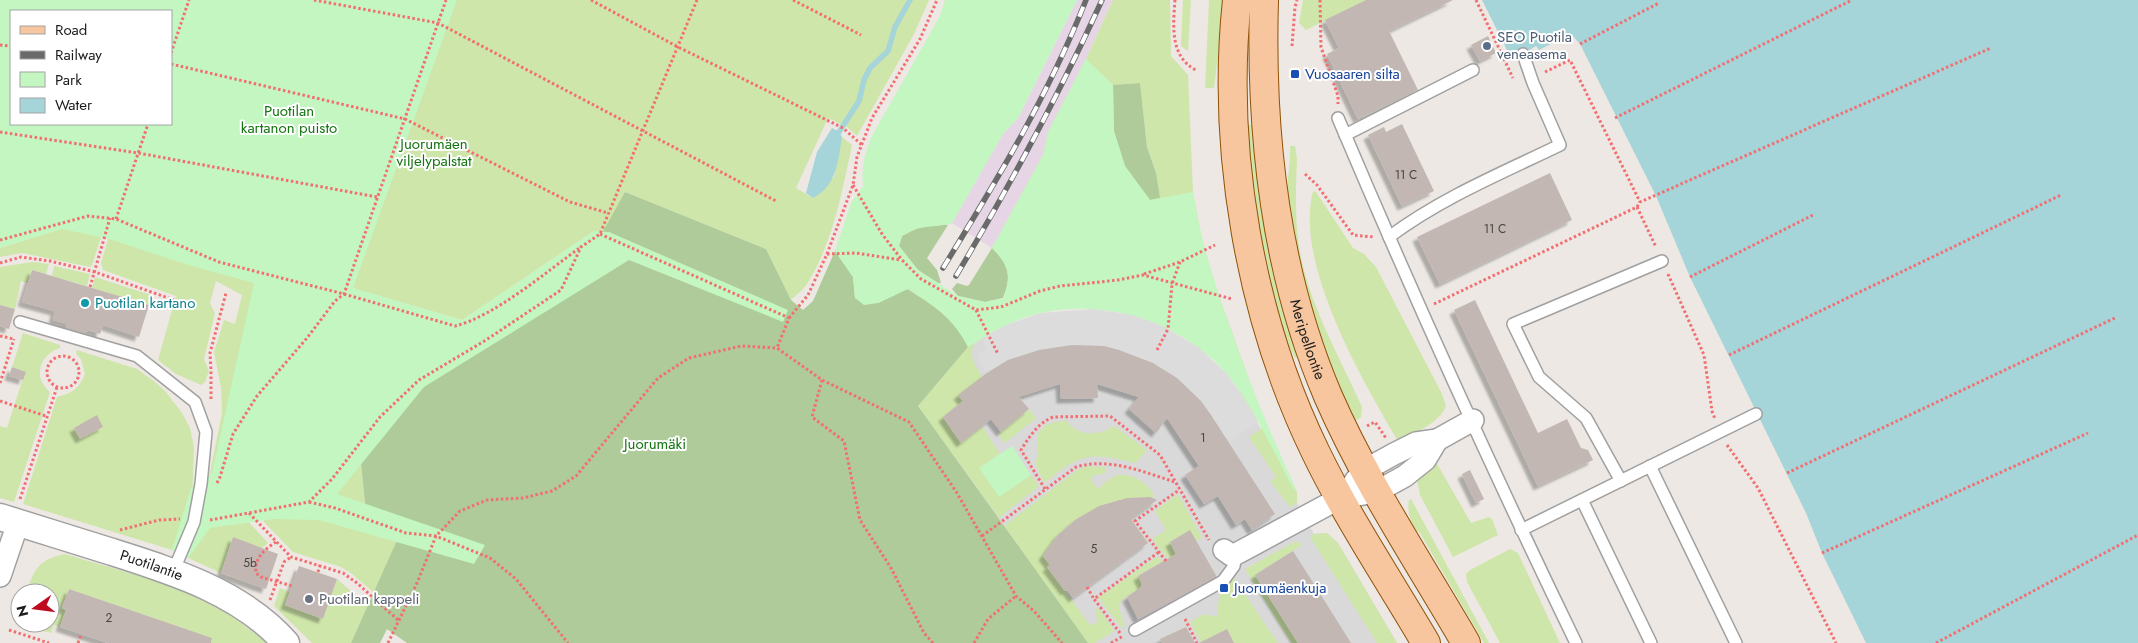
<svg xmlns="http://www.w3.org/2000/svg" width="2138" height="643" viewBox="0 0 2138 643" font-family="Jost,sans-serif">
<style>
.residential{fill:#dad9da}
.industrial{fill:#e6d5e5}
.grass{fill:#cfe6aa;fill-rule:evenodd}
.forest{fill:#aecb99}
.park{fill:#c3f6c1;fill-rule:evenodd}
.parking{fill:#dcdcdc}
.water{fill:#a5d4d9}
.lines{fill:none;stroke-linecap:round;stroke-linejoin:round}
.stream{stroke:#a5d4d9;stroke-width:5.5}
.building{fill:#c2b7b2;filter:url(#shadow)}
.service-casing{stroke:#a0a0a0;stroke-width:14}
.minor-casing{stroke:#a0a0a0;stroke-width:24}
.tertiary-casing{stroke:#a0a0a0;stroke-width:29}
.primary-casing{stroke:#8e5107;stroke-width:30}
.path{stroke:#f36e71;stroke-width:3;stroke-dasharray:2.5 2.5;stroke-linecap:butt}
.service{stroke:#fff;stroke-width:11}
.minor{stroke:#fff;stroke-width:21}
.tertiary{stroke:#fff;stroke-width:26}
.primary{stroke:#f7c69e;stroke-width:28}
.rail-casing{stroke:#6a6a6a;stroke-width:5.5}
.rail{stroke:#fff;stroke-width:4;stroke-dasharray:11;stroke-linecap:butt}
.service-dot{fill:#5c6f8a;stroke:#fff;stroke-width:2}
.transit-dot{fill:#1a4fb4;stroke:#fff;stroke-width:2}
.culture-dot{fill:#0f9aa8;stroke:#fff;stroke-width:2}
.worship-dot{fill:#6b7280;stroke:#fff;stroke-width:2}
.labels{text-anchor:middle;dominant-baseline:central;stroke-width:4;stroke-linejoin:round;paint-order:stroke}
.number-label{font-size:12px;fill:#464342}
.service-label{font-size:15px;fill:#4e5e75;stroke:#fff;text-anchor:start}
.transit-label{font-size:15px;fill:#164399;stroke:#fff;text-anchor:start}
.park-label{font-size:15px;fill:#147510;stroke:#fff}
.culture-label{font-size:15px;fill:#0d838f;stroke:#fff;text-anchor:start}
.street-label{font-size:15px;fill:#1c1c1c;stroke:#fff}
.worship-label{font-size:15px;fill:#5b616d;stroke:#fff;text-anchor:start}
</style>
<defs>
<filter id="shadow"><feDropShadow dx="-4.5" dy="4.5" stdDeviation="1" flood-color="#0004"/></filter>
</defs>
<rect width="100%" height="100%" fill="#ede8e3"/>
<polygon class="residential" points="1041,313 1240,392 1296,492 1297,503 1314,534 1327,533 1338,543 1397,643 1088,643 918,406 968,347 1004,326"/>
<polygon class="industrial" points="1077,0 1113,0 1086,59 1048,132 1043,155 992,248 952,223 1003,134 1018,118"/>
<g class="grass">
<path d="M0 0H929L914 34 857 136 847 127 828 118 796 188 813 198 834 177 842 137 852 145C842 192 833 243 807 284 803 290 796 295 791 300L766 249 625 192 603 232 594 231 462 320 214 248 108 208 0 232ZM11 11H171V124H11Z"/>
<path d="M1113 0H1170L1171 56 1188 75 1193 192 1203 246 1004 260 992 248 1043 155 1048 132 1086 59ZM1140 83 1147 147 1156 173 1113 85Z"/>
<polygon points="1183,0 1191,0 1188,51 1181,46"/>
<polygon points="1209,0 1225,0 1214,88 1205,88"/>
<polygon points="1303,0 1366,0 1306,30 1299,23"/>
<polygon points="1244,125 1253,125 1300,355 1295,358 1276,320 1265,277"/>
<path d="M1290 146H1295L1297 159C1296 185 1295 213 1298 239 1305 298 1338 353 1362 407L1361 417 1354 422C1321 352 1294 277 1288 199 1286 182 1291 164 1290 146Z"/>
<path d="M1313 191 1316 192 1353 248 1364 254 1376 267 1442 394 1446 406C1440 423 1414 433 1398 441 1362 380 1294 263 1313 191Z"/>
<polygon points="79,223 105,225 92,265 90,267 22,253 0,257 0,248"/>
<polygon points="111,229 297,288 210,481 210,473 222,413 221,388 214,352 224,320 235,324 242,295 216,281 210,303 215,313 204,359 209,371 205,382 201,385 176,374 158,360 176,296 103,270 101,263"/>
<path d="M880 247 985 337 974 343C969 358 974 364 983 377L963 401 943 417 961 443 982 426 1000 454 979 468 999 496 1031 475 1039 486 999 518 918 406 968 347 835 251Z"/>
<polygon points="33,262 49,264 46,274 32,270 28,283 21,281 15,309 0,305 0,267"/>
<polygon points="54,266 90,274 87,286 52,276"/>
<polygon points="95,277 151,295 149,305 92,288"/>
<polygon points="1220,299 1264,421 1297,492 1297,503 1290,507 1270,481 1276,477 1249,437 1262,428 1240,392"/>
<path d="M23 333 60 345V348C49 351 39 362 40 375 40 382 46 388 50 392L14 502 0 498V426L7 428 25 372 12 367Z"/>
<path d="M77 350 137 369 155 382 166 392 182 413 190 428 194 447 192 504 172 550 23 504 57 397C72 393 79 389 85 374L81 359 76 354Z"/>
<polygon points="1029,409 1036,418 1005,443 998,434"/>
<path d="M1066 420C1077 437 1099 436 1114 426L1147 450 1136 463C1116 459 1093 451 1074 462 1063 467 1054 476 1044 483L1035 463 1038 454V433L1047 424Z"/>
<polygon points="360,452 366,513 322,499"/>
<polygon points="1436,462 1471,523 1489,517 1492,519 1498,535 1453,557 1420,495 1417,480"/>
<path d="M1087 466 1105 467 1106 470 1104 474H1098L1090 478 1098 489C1104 484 1111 476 1118 475 1133 473 1150 485 1155 497 1107 496 1069 515 1043 556L1050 565 1048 567 1090 625 1097 623 1096 610 1099 608 1114 631 1095 643H1088L1004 526 1077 470Z"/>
<polygon points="1178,494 1202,538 1197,541 1190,530 1170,542 1176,554 1168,559 1152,539 1166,530 1155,511"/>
<path d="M1411 499 1489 643H1484L1420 533C1410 527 1407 511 1409 500Z"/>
<polygon points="320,513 398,539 374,593 351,573 341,567 293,552 264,522 263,518"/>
<polygon points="245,518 268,543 262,548 233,538 221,573 188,558 203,528"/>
<polygon points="1327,533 1338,543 1397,643 1377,643 1310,537 1314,534"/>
<polygon points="1294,542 1299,542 1302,545 1255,575 1298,643 1291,643 1245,569"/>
<polygon points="1510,549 1518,553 1560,643 1500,643 1467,582 1466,574 1470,570"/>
<path d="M65 554C110 568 161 580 204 600 227 612 247 627 267 643H211L212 638 69 589 62 608 66 610 60 627 54 625 51 633 16 624 20 613V623H50V593H26C35 568 38 560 65 554Z"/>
<path d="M1158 556 1162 562 1138 575 1142 584 1141 587C1119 603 1115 598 1125 627L1122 628 1098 598Z"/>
<polygon points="1234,578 1278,643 1234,643 1227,629 1201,642 1190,622 1204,614 1217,617 1220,587"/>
<polygon points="337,579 368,606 351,643 312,643 274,606 280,588 290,592 285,605 323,619"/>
</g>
<g class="forest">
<polygon points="1140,83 1147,147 1156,173 1160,198 1150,200 1125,166 1114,131 1113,85"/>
<path d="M625 192 766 249 791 300 803 310 813 301 835 251 853 277 855 298 878 303 907 289C934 306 953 317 968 347L918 406 1088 643H407L387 629 380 643H351L403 527 366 513 360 452 460 339 596 244Z"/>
<polygon points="942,224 948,225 927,258 937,270 941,283 938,283 918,270 899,246 902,236 917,228"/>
<path d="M992 248C1009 265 1012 276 1003 298L985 302 958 296 952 289 957 283 967 286 969 285Z"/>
</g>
<g class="park">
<path d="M0 0H457L353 288 462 320 594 231 609 232 788 310 783 322 629 260 424 387 337 494 485 545 474 564 319 520 274 519 210 528 188 558 172 550 191 488 212 473 254 283 185 264 109 239 62 229 0 248ZM11 11H171V124H11Z"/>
<path d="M945 0H1077L1018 118 1003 134 952 223C946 226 929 226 921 228 914 229 908 233 902 236L899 246 918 270 958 296 985 302 1003 298C1012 276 1009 265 992 248L1043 155 1048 132 1086 59 1113 85 1114 131 1125 166 1150 200 1193 192C1199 234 1212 273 1225 314 1246 375 1270 433 1297 492 1290 486 1285 472 1280 463 1268 440 1256 416 1242 394 1196 322 1097 290 1018 320 1000 327 984 337 968 347 953 317 934 306 908 289L878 303 864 305 855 298 853 277 835 251 851 203 863 186C861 167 865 153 872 136L940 16Z"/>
<polygon points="1012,446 1031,475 999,497 979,468"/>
</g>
<polygon class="parking" points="1095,309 1132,315 1153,322 1168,329 1198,347 1227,374 1240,392 1258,421 1228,443 1201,401 1177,378 1153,363 1104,346 1072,345 1039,350 1008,360 987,373 980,364 978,355 986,349 983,338 1004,326 1041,313"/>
<g class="water">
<polygon points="1482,0 2138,0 2138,643 1866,643 1822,553 1806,513 1690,277 1656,196 1580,44 1571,34 1539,50 1536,46 1523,54 1510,56"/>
<path d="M832 128 839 132 842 137C838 162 837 185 813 198L806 193 817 152Z"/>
</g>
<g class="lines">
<polyline class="stream" points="839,132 859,101 864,80 870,68 888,51 895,27 910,0"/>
</g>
<g class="building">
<polygon points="1366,0 1453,0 1389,31 1418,90 1358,119 1327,54 1339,48 1325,20"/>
<polygon points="1488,36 1496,53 1480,61 1471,45"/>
<polygon points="1402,124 1434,191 1402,206 1368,135 1384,127 1386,132"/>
<polygon points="1550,173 1572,220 1440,284 1417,237"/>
<polygon points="32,270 149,305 139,337 103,325 100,334 89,330 80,335 69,332 65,323 53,320 55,311 22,302"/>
<polygon points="1475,300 1538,433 1567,419 1581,448 1588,450 1593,460 1538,486 1454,310"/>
<polygon points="0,305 15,309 9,329 0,326"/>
<polygon points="1072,345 1104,346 1119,350 1153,363 1177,378 1201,401 1211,415 1275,514 1252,530 1245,519 1236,525 1218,496 1204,504 1185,475 1199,466 1167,418 1156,433 1129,409 1139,397 1097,384 1098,398 1061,399 1060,384 1019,397 1029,409 1001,432 991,419 961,443 943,417 963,401 958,395 987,373 1008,360 1039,350"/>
<polygon points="12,367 26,372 23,380 9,376"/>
<polygon points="97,415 103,427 80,439 74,428"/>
<polygon points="1470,470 1484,499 1476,503 1462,474"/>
<polygon points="1150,497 1157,500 1131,519 1148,543 1073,598 1067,590 1065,591 1047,567 1050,565 1043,556 1058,535 1075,520 1099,506 1127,498"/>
<polygon points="1190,530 1217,577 1138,619 1127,597 1141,587 1142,584 1138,576 1176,554 1170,542"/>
<polygon points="233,537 278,554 266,589 221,573"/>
<polygon points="1293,551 1307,573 1351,643 1298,643 1255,575"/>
<polygon points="299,566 337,579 323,619 285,605"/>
<polygon points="69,589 212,638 211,643 108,643 60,627 66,610 62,608"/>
<polygon points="1186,627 1195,643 1162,643 1160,639"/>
<polygon points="1227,629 1234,643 1199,643"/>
</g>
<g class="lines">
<g class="service-casing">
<g id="service">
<path d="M1338 118C1413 295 1492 470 1576 643"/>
<polyline points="1345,135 1473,70"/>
<path d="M1389 237C1441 198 1502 173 1560 145L1533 83 1523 54"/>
<polyline points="20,322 137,356 195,402 206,432 201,484 194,522 173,572"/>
<polyline points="1650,466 1736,643"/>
<polyline points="1621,481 1586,418 1539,377 1513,324 1662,261"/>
<polyline points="1582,500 1651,643"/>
<polyline points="1521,530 1756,414"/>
<polyline points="1135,630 1223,581 1234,566 1236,554"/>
</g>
</g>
<g class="minor-casing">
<g id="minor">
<polyline points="1355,481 1365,470 1394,454 1416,443 1437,440 1473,420"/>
<polyline points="1224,550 1231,555 1236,554 1340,498 1376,492 1405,476 1425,460 1437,440"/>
<polyline points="0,576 18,523"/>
</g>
</g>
<g class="tertiary-casing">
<g id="tertiary">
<path id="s1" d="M0 517C36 528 73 540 109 551 172 571 241 592 286 643"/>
</g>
</g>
<g class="primary-casing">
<g id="primary">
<path d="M1237 0C1221 150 1250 318 1316 453 1348 519 1389 580 1426 643"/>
<path id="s2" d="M1264 0C1260 134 1275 272 1328 396 1366 483 1419 562 1466 643"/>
</g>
</g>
<g class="path">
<polyline points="314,0 438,23 776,201"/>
<polyline points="591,0 678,47 843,128 862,145"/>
<polyline points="793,0 861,35"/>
<path d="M1175 0C1173 26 1170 57 1196 70"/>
<polyline points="1320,0 1321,47 1338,96 1338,104"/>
<polyline points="1476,0 1513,78"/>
<polyline points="1580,44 1659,3"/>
<polyline points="0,45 11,46"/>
<polyline points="1292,46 1295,7 1297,0"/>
<polyline points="171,53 189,0"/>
<polyline points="171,64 405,119 570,202 608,213"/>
<polyline points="1545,72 1570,60 1640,202"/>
<polyline points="1615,118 1852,0"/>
<polyline points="0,132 138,153 377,197"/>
<polyline points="1305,174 1317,185 1353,235 1374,237"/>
<polyline points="853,185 882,234 902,260 921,279 976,310 1001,307 1040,291 1060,286 1118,280 1143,275 1232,299"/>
<polyline points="1637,207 1656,247"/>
<polyline points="116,219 148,124"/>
<polyline points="600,234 789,318 777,348"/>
<path d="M0 240 88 216 116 219 219 262 344 294 455 326C495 316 546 272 581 247"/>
<polyline points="827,254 856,253 901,260"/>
<polyline points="0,263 21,257 50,261 95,272 174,300"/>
<polyline points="1144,274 1180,262 1215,245"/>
<polyline points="1668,274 1704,355 1712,411 1715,419"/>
<polyline points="1690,277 1815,214"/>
<polyline points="90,287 110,218"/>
<polyline points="1434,304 1637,207 1640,202 1991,48"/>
<polyline points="976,310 998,354"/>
<polyline points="789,318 808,295 827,254 853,185 857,157 872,118 920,39 937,0"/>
<polyline points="0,336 14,339"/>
<polyline points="1157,350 1168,329 1172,284 1180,262"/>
<polyline points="1729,355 2061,195"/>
<circle cx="63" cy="372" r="16"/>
<polyline points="822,380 812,417 844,441 860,520 891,568 924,633 933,643"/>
<polyline points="0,383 14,339"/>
<polyline points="211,399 211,370 210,353 226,293"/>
<polyline points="0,401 46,416"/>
<polyline points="1367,426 1375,422 1386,438"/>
<polyline points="1727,445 1758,488 1836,643"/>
<polyline points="1787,473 2117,317"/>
<polyline points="217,483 220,477 233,434 257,396 307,338 335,301 344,294 446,0"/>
<path d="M1045 489 1021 450C1029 437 1038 423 1053 417L1110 416 1160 455 1209 540"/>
<polyline points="20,499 57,387"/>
<polyline points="309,502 335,508 406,533 436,536 490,558 516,579 568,643"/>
<polyline points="249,513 291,557 343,573 357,583 398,620"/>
<polyline points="210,520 309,502 332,479 380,417 419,380 486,340 561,290 581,247 600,234 697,0"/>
<polyline points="120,530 159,520 180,519"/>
<path d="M982 536 1076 467C1110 457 1143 472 1175 482"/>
<path d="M276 542C265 549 254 558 256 573L261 577 292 586"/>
<polyline points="1822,553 2088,433"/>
<polyline points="1166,561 1135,521 1179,490"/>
<polyline points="318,572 320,565"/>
<polyline points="1087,587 1094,599"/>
<polyline points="270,600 284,562 291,557"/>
<polyline points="1185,619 1197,643"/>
<polyline points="9,630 49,643"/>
<polyline points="1120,633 1094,599 1159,552"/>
<polyline points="78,643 81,634"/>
<polyline points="388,643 417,583 436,536 460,511 487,500 523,498 552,491 576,476 658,378 689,358 741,346 777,348 822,380 909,422 957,493 1016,596 1034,611 1062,643"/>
<polyline points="974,643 988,619 1016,596"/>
<polyline points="1111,643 1123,636"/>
<polyline points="1936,643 2138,535"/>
</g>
<use href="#service" class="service"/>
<use href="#minor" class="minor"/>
<use href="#tertiary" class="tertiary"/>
<use href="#primary" class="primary"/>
<g class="rail-casing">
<g id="rail">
<path d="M943 268C996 182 1049 94 1086 0"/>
<path d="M956 276C1009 187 1059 95 1102 0"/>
</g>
</g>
<use href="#rail" class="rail"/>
</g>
<circle class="service-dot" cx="1487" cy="46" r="5"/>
<g class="transit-dot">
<rect x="1290" y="69" width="10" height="10" rx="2.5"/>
<rect x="1219" y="583" width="10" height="10" rx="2.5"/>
</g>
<circle class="culture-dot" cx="85" cy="303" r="5"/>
<circle class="worship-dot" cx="309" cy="599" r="5"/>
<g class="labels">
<g class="number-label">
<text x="1406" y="175">11 C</text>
<text x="1495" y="229">11 C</text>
<text x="1203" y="438">1</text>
<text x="1094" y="549">5</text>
<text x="250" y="563">5b</text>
<text x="109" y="618">2</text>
</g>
<g class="service-label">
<text x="1497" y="37">SEO Puotila<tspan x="1497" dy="17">veneasema</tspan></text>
</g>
<g class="transit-label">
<text x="1305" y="74">Vuosaaren silta</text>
<text x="1234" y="588">Juorumäenkuja</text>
</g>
<g class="park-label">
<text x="289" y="111">Puotilan<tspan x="289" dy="17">kartanon puisto</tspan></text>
<text x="434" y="144">Juorumäen<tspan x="434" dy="17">viljelypalstat</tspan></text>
<text x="655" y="444">Juorumäki</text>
</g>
<g class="culture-label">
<text x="95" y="303">Puotilan kartano</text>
</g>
<g class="street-label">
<text stroke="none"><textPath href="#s2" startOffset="344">Meripellontie</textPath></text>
<text stroke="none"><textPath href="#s1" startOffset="159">Puotilantie</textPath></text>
</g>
<g class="worship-label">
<text x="319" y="599">Puotilan kappeli</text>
</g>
</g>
<rect x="10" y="10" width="162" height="115" fill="#ffffff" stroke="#a4a4a4"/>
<rect x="20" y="26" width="25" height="8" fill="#f7c69e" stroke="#a4a4a4"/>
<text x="55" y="35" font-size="15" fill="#1c1c1c">Road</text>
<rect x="20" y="51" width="25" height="8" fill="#6a6a6a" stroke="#a4a4a4"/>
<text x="55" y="60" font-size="15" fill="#1c1c1c">Railway</text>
<rect x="20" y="72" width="25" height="15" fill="#c3f6c1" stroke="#a4a4a4"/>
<text x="55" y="85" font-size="15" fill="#1c1c1c">Park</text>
<rect x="20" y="98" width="25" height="15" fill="#a5d4d9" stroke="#a4a4a4"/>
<text x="55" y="110" font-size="15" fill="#1c1c1c">Water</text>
<g transform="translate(35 608) rotate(256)"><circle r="24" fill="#ffffff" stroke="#a4a4a4"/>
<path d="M0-4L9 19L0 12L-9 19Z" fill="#bf0a20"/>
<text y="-8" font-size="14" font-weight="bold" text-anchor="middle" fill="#1c1c1c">N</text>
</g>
</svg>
